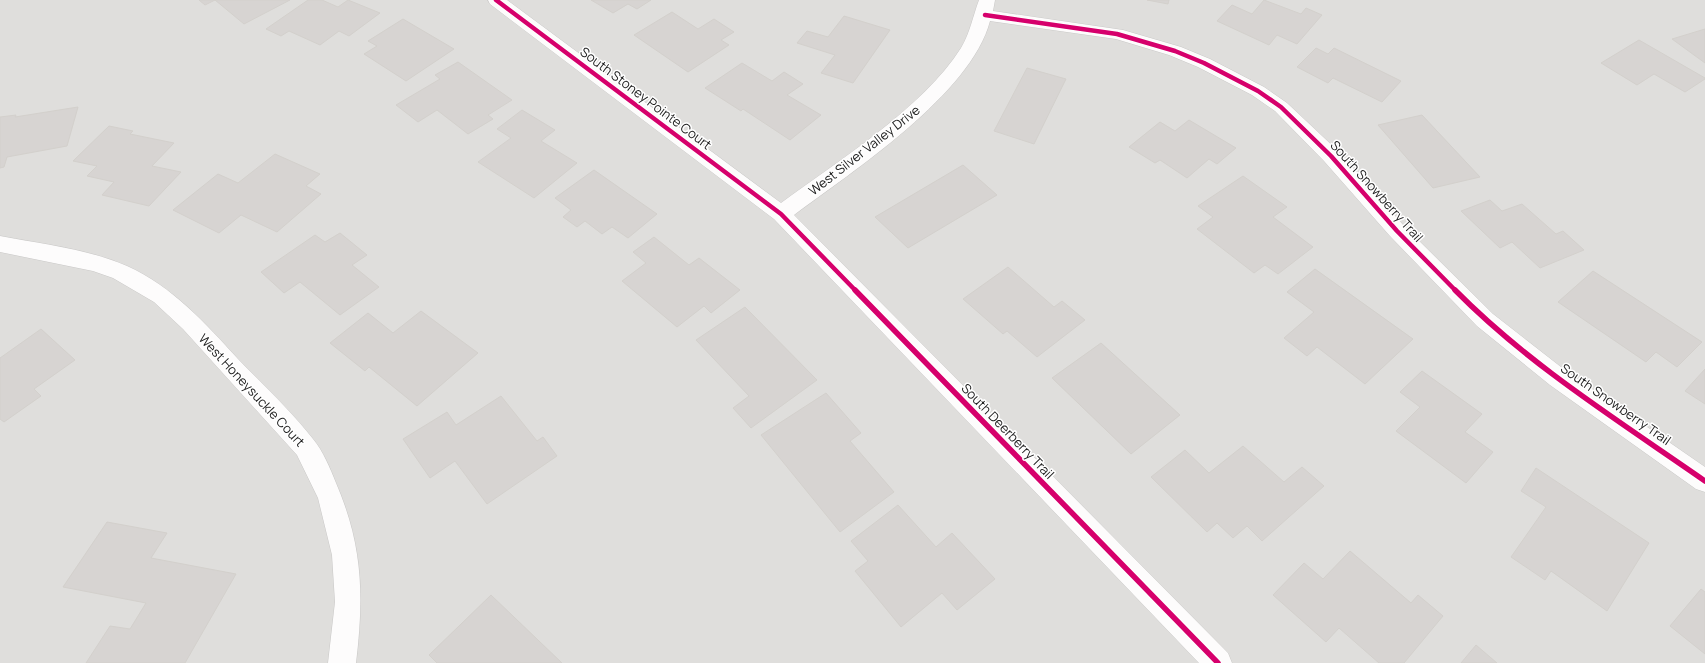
<svg xmlns="http://www.w3.org/2000/svg" width="1705" height="663" viewBox="0 0 1705 663" font-family="Manrope,sans-serif">
<style>
.residential{fill:#dfdedc}
.building{fill:#d7d4d2;stroke:#d3d0cc}
.lines{fill:none;stroke-linecap:round;stroke-linejoin:round}
.minor-casing{stroke:#c9c8c7;stroke-width:1}
.minor{fill:#fdfcfc;fill-rule:evenodd}
.cycleway-far1-casing{stroke:#fff;stroke-width:6}
.cycleway-casing{stroke:#fff;stroke-width:8}
.cycleway-far1{stroke:#d6006c;stroke-width:4.5}
.cycleway{stroke:#d6006c;stroke-width:5.5}
.labels{text-anchor:middle;dominant-baseline:central;stroke-width:3;stroke-linejoin:round;paint-order:stroke}
.street-label{font-size:13px;fill:#222;stroke:#fff}
</style>
<rect width="100%" height="100%" fill="#f0eeeb"/>
<rect class="residential" x="0" y="0" width="1705" height="663"/>
<g class="building">
<polygon points="199,0 290,0 244,24 215,0 205,5"/>
<polygon points="308,0 322,0 338,7 348,0 380,13 349,36 339,31 320,45 289,31 281,36 266,29"/>
<polygon points="591,0 651,0 637,9 628,4 613,13"/>
<polygon points="1147,0 1169,0 1168,4"/>
<polygon points="1264,0 1301,14 1306,8 1322,15 1297,44 1277,35 1269,45 1217,21 1232,5 1252,14"/>
<polygon points="672,12 698,29 714,19 734,32 721,40 729,45 688,72 634,35"/>
<polygon points="844,16 890,30 853,83 821,73 835,55 797,43 807,31 828,37"/>
<polygon points="403,19 454,49 406,81 364,54 377,46 368,41"/>
<polygon points="1705,29 1705,63 1672,39"/>
<polygon points="1639,40 1705,78 1705,79 1685,92 1654,74 1637,85 1601,63"/>
<polygon points="1316,48 1328,54 1334,48 1401,81 1382,102 1333,78 1328,83 1297,67"/>
<polygon points="458,62 512,100 488,115 493,119 468,134 437,110 418,122 396,105 440,79 435,75"/>
<polygon points="742,63 772,81 784,72 803,84 787,95 821,115 790,140 743,109 741,111 705,88"/>
<polygon points="1027,68 1066,79 1034,144 994,131"/>
<polygon points="78,107 67,146 7,157 4,167 0,168 0,117 16,115 15,117"/>
<polygon points="522,110 555,130 541,141 577,163 534,198 478,162 511,138 497,129"/>
<polygon points="1422,115 1480,177 1433,188 1378,125"/>
<polygon points="1189,120 1236,148 1217,164 1209,159 1187,178 1160,160 1155,163 1129,147 1160,122 1175,131"/>
<polygon points="109,126 133,131 130,134 174,143 152,166 181,172 149,206 102,195 114,182 87,176 97,166 73,161"/>
<polygon points="275,154 320,174 306,186 321,194 277,232 241,215 219,233 173,210 218,174 238,183"/>
<polygon points="963,165 997,195 908,248 875,217"/>
<polygon points="594,170 657,214 628,238 612,227 602,234 585,221 577,227 563,217 571,210 555,198"/>
<polygon points="1243,176 1287,207 1273,217 1313,247 1278,274 1265,265 1254,273 1197,229 1213,217 1198,206"/>
<polygon points="1490,200 1502,211 1522,204 1556,234 1563,231 1584,250 1540,268 1512,242 1500,248 1461,211"/>
<polygon points="340,233 367,255 352,265 379,287 340,315 300,282 284,293 261,272 315,235 325,242"/>
<polygon points="654,237 689,265 699,258 740,290 711,313 704,306 677,327 622,281 646,263 633,252"/>
<polygon points="1008,267 1054,307 1062,301 1085,320 1037,357 1007,331 1003,334 963,299"/>
<polygon points="1315,269 1413,339 1365,384 1317,347 1307,356 1284,338 1314,312 1287,292"/>
<polygon points="1593,271 1702,342 1677,367 1656,352 1646,362 1558,302"/>
<polygon points="745,307 817,380 751,428 733,408 749,396 696,340"/>
<polygon points="421,311 478,353 417,406 369,367 365,371 330,343 368,313 393,333"/>
<polygon points="41,329 75,360 34,389 41,396 4,422 0,419 0,358"/>
<polygon points="1101,343 1180,415 1131,454 1052,378"/>
<polygon points="1705,369 1705,404 1685,391"/>
<polygon points="1422,371 1482,414 1465,432 1493,452 1466,483 1396,431 1420,407 1400,392"/>
<polygon points="826,393 861,433 850,441 894,492 840,532 761,435"/>
<polygon points="501,396 537,441 543,437 557,456 487,504 455,461 430,478 403,439 447,412 456,425"/>
<polygon points="1243,446 1284,482 1302,467 1324,486 1262,541 1247,526 1233,538 1217,523 1207,532 1151,477 1185,450 1209,473"/>
<polygon points="1536,468 1649,543 1607,611 1551,571 1545,580 1511,557 1546,507 1521,491"/>
<polygon points="898,505 936,547 952,533 995,579 957,610 942,593 901,627 855,571 868,561 851,541"/>
<polygon points="107,522 167,533 151,558 236,574 185,663 86,663 110,626 130,629 146,603 63,587"/>
<polygon points="1350,551 1411,603 1418,595 1443,616 1404,663 1379,663 1339,628 1326,642 1273,595 1304,563 1323,579"/>
<polygon points="1701,589 1705,592 1705,654 1670,626"/>
<polygon points="491,595 562,663 437,663 429,655"/>
<polygon points="1476,645 1497,663 1461,663"/>
</g>
<g class="lines">
<g class="minor-casing">
<g id="minor">
<path d="M488 0H507L781 203C838 161 923 108 961 48 970 33 973 16 979 0H995L993 11 1123 30 1181 47 1210 59 1264 87 1287 103 1338 151 1404 226 1493 314 1566 371 1705 467V492L1696 489 1550 385 1477 326 1390 236 1324 161 1275 111 1252 95 1198 67 1169 55 1116 39 990 21C971 94 853 171 794 215L1228 653 1232 663H1199L774 219 490 4Z"/>
<path d="M0 236C42 244 88 249 127 266 173 287 205 323 238 359 263 385 291 411 313 439 323 451 330 468 336 483 363 546 364 596 356 663H328L335 602 332 555 318 498 297 455 183 329 154 302 113 278 93 271 0 252Z"/>
</g>
</g>
<use href="#minor" class="minor"/>
<g class="cycleway-far1-casing">
<g id="cycleway-far1">
<polyline points="496,0 781,214 856,291"/>
<polyline points="985,15 1117,34 1175,51 1204,63 1258,91 1281,107 1331,156 1397,231 1456,291"/>
</g>
</g>
<g class="cycleway-casing">
<g id="cycleway">
<polyline points="855,290 1218,663"/>
<path d="M1455 290C1529 365 1619 421 1705 481"/>
</g>
</g>
<use href="#cycleway-far1" class="cycleway-far1"/>
<use href="#cycleway" class="cycleway"/>
</g>
<g class="labels">
<g class="street-label">
<text transform="translate(646 98) rotate(37)">South Stoney Pointe Court</text>
<text transform="translate(864 150) rotate(-38)">West Silver Valley Drive</text>
<text transform="translate(1377 191) rotate(48)">South Snowberry Trail</text>
<text transform="translate(252 390) rotate(47)">West Honeysuckle Court</text>
<text transform="translate(1616 404) rotate(35)">South Snowberry Trail</text>
<text transform="translate(1008 431) rotate(46)">South Deerberry Trail</text>
</g>
</g>
</svg>
